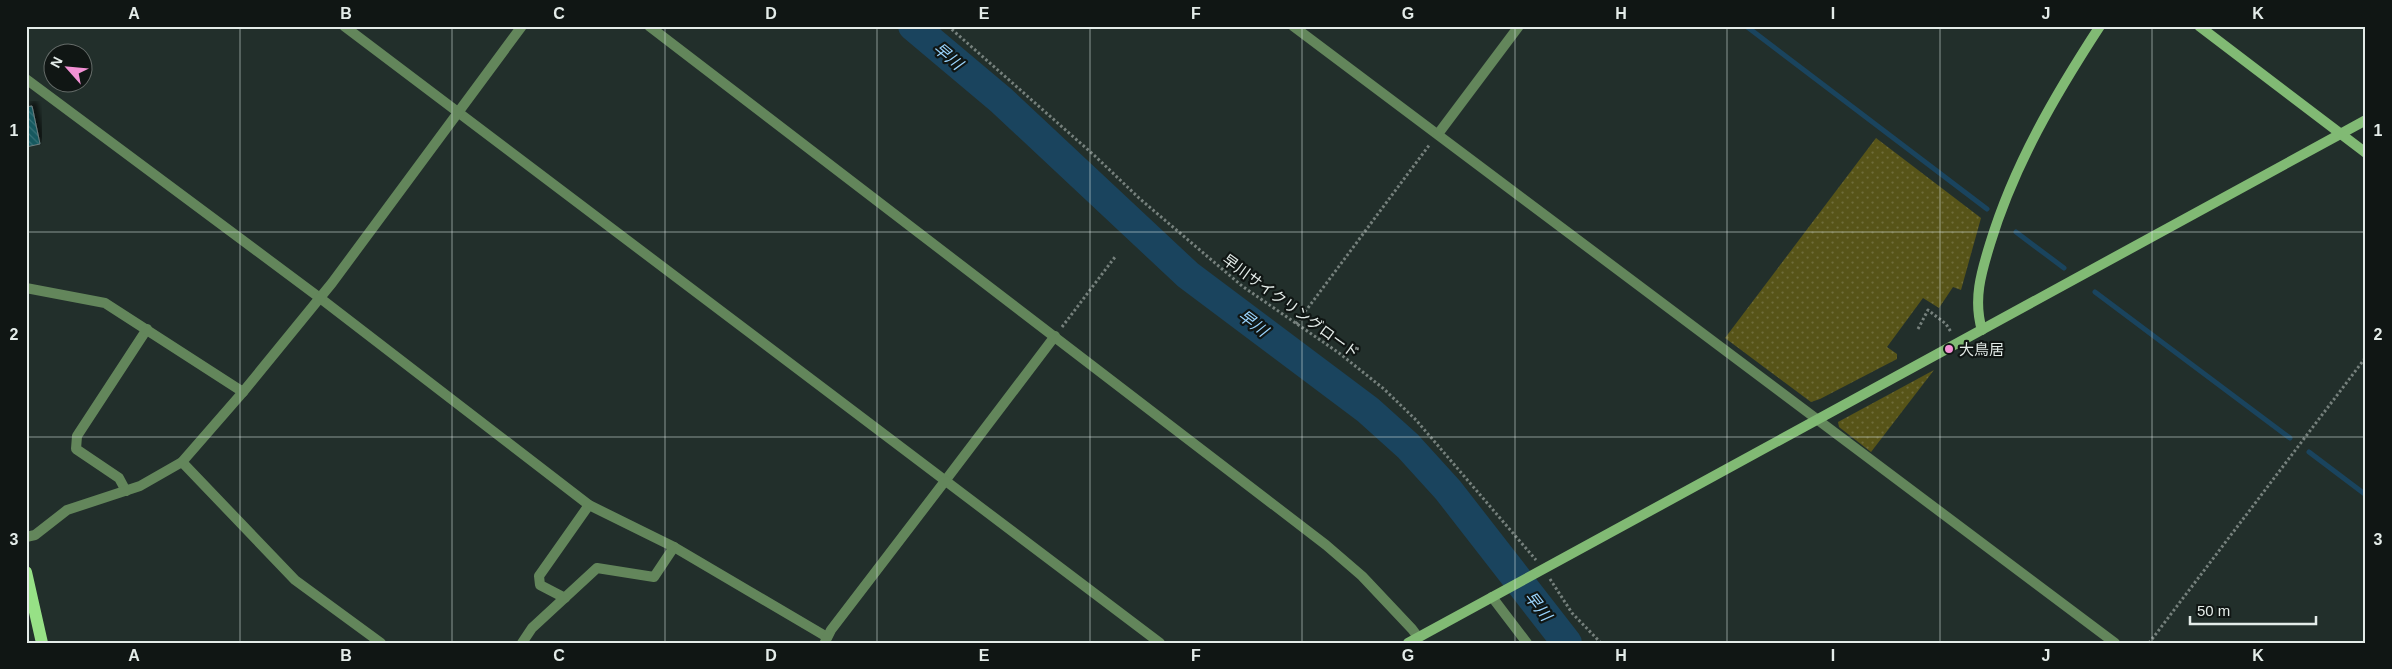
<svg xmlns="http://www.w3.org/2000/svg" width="2392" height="669" viewBox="0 0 2392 669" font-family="Arial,'Noto Sans JP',sans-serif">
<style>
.grass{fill:url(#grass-dots)}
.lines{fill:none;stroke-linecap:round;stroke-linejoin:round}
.stream{stroke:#1a445e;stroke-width:5}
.river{stroke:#1a445e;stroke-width:30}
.building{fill:url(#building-back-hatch);stroke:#6d7e80;filter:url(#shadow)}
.path{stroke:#76817d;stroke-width:3;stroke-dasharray:2.5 2.5;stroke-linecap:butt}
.lane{stroke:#63865b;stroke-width:10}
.street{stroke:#63865b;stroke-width:10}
.secondary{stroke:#81ba74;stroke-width:10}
.primary{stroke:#97e186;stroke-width:12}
.grid{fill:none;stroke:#e4ece9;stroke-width:1;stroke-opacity:0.55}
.poi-dot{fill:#f391d5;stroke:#101614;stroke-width:2}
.labels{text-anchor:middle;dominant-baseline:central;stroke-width:4.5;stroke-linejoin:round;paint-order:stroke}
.street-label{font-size:15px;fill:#e4ece9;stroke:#101614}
.poi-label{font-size:15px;fill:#e4ece9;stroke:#101614;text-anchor:start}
.water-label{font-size:16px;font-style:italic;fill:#99d3fc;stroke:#101614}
.neatline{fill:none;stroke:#e4ece9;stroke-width:2}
.grid-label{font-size:16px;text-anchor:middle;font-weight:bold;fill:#e4ece9}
</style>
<defs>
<pattern id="grass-dots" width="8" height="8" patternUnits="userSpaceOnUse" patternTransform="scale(1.25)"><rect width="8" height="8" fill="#575418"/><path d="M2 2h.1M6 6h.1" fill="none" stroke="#6f6d3a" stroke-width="1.8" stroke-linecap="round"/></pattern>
<pattern id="building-back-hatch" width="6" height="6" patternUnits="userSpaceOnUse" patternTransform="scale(1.25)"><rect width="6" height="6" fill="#15585f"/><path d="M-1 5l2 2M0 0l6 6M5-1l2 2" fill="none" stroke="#377076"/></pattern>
<filter id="shadow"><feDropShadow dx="4.5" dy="-4.5" stdDeviation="2.5" flood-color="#0009"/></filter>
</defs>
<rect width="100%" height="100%" fill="#222f2b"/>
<g class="grass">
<polygon points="1876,138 1981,218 1961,290 1953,287 1939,308 1923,298 1887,347 1897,354 1897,359 1820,399 1811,402 1725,338"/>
<polygon points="1934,370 1871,452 1839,427 1838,422"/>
</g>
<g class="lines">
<g class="stream">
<polyline points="1746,26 1987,209"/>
<polyline points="2016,232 2064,268"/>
<polyline points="2095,292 2290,438"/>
<polyline points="2309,452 2366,495"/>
</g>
<polyline class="river" points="913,26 1001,100 1188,275 1368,410 1408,446 1448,490 1567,643"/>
</g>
<polygon class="building" points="32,106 40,144 26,147 26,107"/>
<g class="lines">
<g class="path">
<polyline points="948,26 1095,156 1139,198 1242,286 1339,353 1384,389 1416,420 1536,560"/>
<polyline points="1296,324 1430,144"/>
<polyline points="1062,327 1115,257"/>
<polyline points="1918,329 1928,310 1946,324 1951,332"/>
<polyline points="1550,579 1572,613 1601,643"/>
<polyline points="2149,643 2366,357"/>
</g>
<g class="lane">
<polyline points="945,481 1055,336"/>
<polyline points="126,491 119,478 76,449 77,436 147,329"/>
<polyline points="1492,597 1527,643"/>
<polyline points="565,598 540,585 539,576 589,505"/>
<polyline points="522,643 532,628 597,568 654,577 674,547"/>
</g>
<g class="street">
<polyline points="344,26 1160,643"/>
<polyline points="649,26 1326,545 1362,576 1412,629 1418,637"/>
<polyline points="1293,26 2115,643"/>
<polyline points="26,79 320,298 589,505 674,547 827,637"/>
<polyline points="1438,134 1519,26"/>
<polyline points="26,288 105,303 243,392"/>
<polyline points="182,462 295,580 381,643"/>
<polyline points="26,537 35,535 67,510 140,486 182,462 243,392 332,283 522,26"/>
<polyline points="825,642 831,630 945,481"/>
</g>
<g class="secondary">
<polyline points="2199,26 2366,153"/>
<path d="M1982 330C1973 300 1981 273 1990 244 2014 165 2055 95 2100 26"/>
<polyline points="1408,643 2366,120"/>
</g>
<polyline class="primary" points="26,572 42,643"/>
</g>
<path class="grid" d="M240 26V643M452 26V643M665 26V643M877 26V643M1090 26V643M1302 26V643M1515 26V643M1727 26V643M1940 26V643M2152 26V643M26 232H2366M26 437H2366"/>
<circle class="poi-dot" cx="1949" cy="349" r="5"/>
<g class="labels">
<g class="street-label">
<text transform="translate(1291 306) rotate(36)">早川サイクリングロード</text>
</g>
<g class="poi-label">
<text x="1959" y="349">大鳥居</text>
</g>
<g class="water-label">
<text transform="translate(948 56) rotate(40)">早川</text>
<text transform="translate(1253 323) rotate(37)">早川</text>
<text transform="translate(1538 606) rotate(52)">早川</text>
</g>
</g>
<rect width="2392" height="669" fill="none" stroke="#101614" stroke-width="55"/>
<g transform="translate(68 68) rotate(297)"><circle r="24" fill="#101614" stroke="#656c69"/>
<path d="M0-4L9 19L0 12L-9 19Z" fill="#f391d5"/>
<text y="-8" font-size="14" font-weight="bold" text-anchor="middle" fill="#e4ece9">N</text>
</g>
<path d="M2190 616v8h126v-8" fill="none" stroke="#e4ece9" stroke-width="2.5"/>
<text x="2197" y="616" font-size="15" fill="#e4ece9" stroke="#101614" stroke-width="4" paint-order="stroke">50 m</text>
<rect x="28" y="28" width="2336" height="614" class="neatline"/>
<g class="grid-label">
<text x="134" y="19">A</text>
<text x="346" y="19">B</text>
<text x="559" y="19">C</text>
<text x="771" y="19">D</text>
<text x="984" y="19">E</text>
<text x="1196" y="19">F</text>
<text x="1408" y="19">G</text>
<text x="1621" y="19">H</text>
<text x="1833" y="19">I</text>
<text x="2046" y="19">J</text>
<text x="2258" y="19">K</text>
<text x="14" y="136">1</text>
<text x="2378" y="136">1</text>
<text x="14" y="340">2</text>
<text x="2378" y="340">2</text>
<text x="14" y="545">3</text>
<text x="2378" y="545">3</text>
<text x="134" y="661">A</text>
<text x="346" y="661">B</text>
<text x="559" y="661">C</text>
<text x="771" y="661">D</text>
<text x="984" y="661">E</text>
<text x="1196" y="661">F</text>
<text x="1408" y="661">G</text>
<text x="1621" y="661">H</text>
<text x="1833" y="661">I</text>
<text x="2046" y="661">J</text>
<text x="2258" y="661">K</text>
</g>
</svg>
